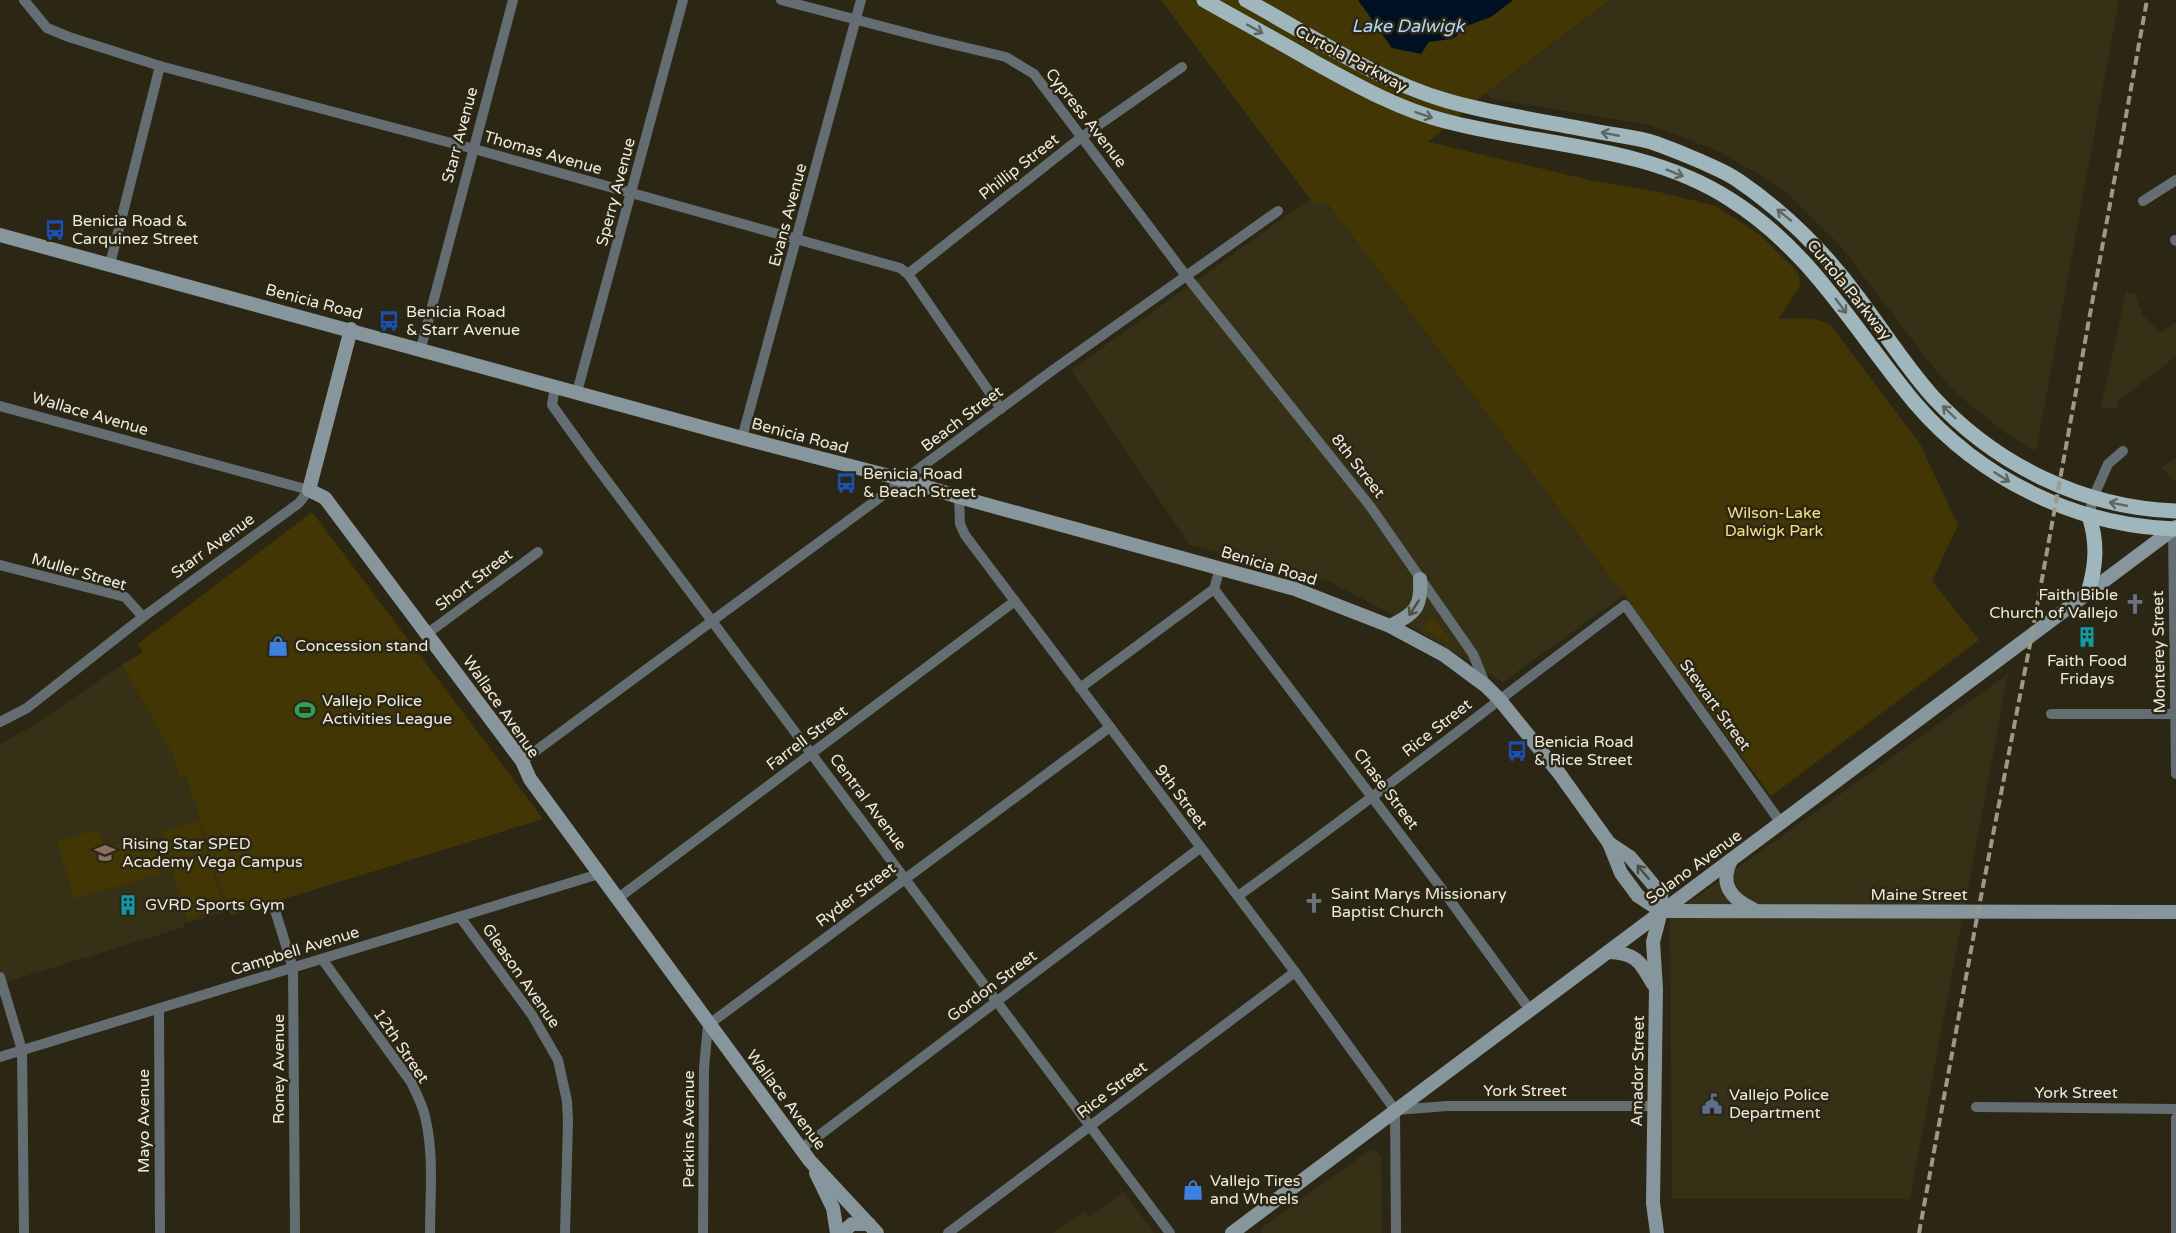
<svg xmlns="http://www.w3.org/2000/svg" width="2176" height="1233" viewBox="0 0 2176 1233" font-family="'Varela Round',sans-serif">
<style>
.built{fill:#363017}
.green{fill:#413604}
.water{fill:#001124}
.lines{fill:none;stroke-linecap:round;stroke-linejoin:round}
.street{stroke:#646e72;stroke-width:10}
.secondary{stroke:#86969c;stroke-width:14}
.primary{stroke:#a0b6bd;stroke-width:15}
.rail{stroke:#9c998b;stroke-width:4;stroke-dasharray:9 4.5;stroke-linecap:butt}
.oneway{stroke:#606761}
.oneway2{stroke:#4c4e44}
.labels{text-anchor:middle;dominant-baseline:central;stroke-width:5;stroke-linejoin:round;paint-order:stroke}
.street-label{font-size:16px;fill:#edebdf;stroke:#2c2715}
.poi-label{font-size:16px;fill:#edebdf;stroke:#2c2715;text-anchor:start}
.park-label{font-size:16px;fill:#f5e088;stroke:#2c2715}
.water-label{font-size:18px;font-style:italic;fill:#afd8fc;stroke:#2c2715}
</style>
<rect width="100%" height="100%" fill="#2c2715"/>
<g class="built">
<polygon points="1610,0 2119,0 2036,451 2007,434 1956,393 1934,368 1838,243 1784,191 1758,174 1714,149 1649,125 1491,98 1486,93"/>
<polygon points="1310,199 1313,203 1329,205 1624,595 1503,682 1382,609 1328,581 1190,545 1071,370"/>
<polygon points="2126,292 2135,294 2142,314 2161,333 2176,322 2176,359 2175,357 2124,396 2118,402 2117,409 2101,407"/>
<polygon points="2176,458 2176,483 2162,468"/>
<polygon points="122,665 173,756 180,777 185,775 191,789 188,790 189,795 192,794 228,911 184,924 184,927 0,984 0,744 29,728"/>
<polygon points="2008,674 1910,1199 1672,1199 1670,916"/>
<polygon points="1370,1150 1377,1152 1381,1157 1382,1233 1261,1233 1261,1228"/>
<polygon points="1124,1192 1154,1233 1053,1233 1085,1211 1088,1217"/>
</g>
<g class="green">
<path d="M1161 0H1610L1486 93 1428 142 1594 181 1659 192 1716 206 1760 235 1797 271 1800 280 1799 288 1778 319C1797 319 1816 315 1832 327L1920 444 1958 525 1932 581 1979 640 1771 796 1624 595 1329 205 1313 203Z"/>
<polygon points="312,512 543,819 232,915 228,911 192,795 190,795 188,790 190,788 186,775 180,778 173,756 122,665 143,652 138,644"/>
<polygon points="1432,617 1451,641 1450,644 1422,628"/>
<polygon points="198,820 224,908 187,919 161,832"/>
<polygon points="98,829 104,848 150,835 161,874 74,899 57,841"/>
</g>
<polygon class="water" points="1358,0 1513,0 1491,17 1461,28 1457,36 1451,39 1429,42 1421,54 1392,48"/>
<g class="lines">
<g class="street">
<polyline points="24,0 47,28 69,37 160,66 474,149 900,268 908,274 1001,409"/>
<polyline points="781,0 930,39 1006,57 1034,74 1187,277 1370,506 1473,654 1486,686"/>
<polyline points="2143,201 2176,180"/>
<polyline points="2175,240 2176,241"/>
<polyline points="110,264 160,66"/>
<polyline points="908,274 1083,136 1182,67"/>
<polyline points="421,348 513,0"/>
<polyline points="555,386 552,405 593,462 1170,1233"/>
<polyline points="577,392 683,0"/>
<polyline points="0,406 309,490 299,503 143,617 27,708 0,722"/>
<polyline points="742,438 861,0"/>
<polyline points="959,497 960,524 965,535 1295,972 1395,1110"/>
<polyline points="2089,516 2093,498 2108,464 2123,451"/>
<polyline points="2173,529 2176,774"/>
<polyline points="0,565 125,597 143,617"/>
<polyline points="1214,589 1438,884 1530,1010"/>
<polyline points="428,633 538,552"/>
<polyline points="1080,688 1214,589 1220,568"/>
<polyline points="2051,714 2176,714"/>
<polyline points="522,761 1053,370 1278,211"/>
<path d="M1238 896C1369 802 1495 702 1625 605L1781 823"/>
<polyline points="617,899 1015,601"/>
<polyline points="274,907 293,968 295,1233"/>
<polyline points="460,917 532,1015 558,1060 567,1101 568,1121 565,1233"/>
<path d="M322 959 411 1082C417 1095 424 1107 426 1121 434 1157 430 1196 430 1233"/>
<polyline points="0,977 22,1050 24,1233"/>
<polyline points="159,1009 160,1233"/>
<polyline points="0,1057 599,874"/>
<polyline points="1976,1107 2176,1109"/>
<polyline points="1395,1110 1396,1233"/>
<polyline points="1396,1110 1447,1106 1654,1106"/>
<polyline points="801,1149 1200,848"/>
<polyline points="703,1233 704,1068 708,1025 1110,727"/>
<polyline points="948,1233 1295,972"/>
<polyline points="2176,1233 2176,1118"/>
</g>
<g class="secondary">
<polyline points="0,235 742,438 905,480 959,497 1295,589 1390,626 1444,655 1486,686 1499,699 1559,773 1609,843 1621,873 1638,896 1661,911"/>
<polyline points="351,329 309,490 325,498 522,761 530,779 810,1161 877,1233"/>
<path d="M1390 626C1415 614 1422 607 1420 579"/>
<polyline points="1609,843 1630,857 1661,894 1661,911 1653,942 1656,989 1653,1203 1657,1233"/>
<path d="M1731 860C1719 884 1731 899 1753 909"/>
<polyline points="1661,911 2176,912"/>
<path d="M1608 952C1636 953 1640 961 1653 984"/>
<polyline points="816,1173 833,1208 837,1233"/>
<polyline points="842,1233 852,1224 869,1224"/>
<polyline points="1232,1233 2176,527"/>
</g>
<g class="primary">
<path d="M1204 0C1241 21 1278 41 1314 62 1356 85 1398 109 1445 121 1539 146 1647 145 1731 200 1812 251 1855 331 1915 403 1980 479 2076 526 2176 529"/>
<path d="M1246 0C1310 35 1378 81 1448 101 1497 115 1549 122 1599 132 1615 135 1632 137 1648 141 1665 146 1683 154 1700 161 1713 167 1727 172 1739 181 1787 214 1826 253 1860 300 1884 332 1906 367 1933 397 1996 465 2083 508 2176 511"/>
<path d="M2088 593C2096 566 2098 543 2089 516"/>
</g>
<polyline class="rail" points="1919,1233 1978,912 2032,634 2147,0"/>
</g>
<defs><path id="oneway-shaft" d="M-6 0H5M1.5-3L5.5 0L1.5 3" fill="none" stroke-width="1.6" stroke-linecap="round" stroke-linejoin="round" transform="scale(1.5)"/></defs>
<g class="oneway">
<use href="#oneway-shaft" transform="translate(1255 29) rotate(29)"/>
<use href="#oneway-shaft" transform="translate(1424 115) rotate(19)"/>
<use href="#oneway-shaft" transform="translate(1610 134) rotate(-169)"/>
<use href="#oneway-shaft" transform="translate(1675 173) rotate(22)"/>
<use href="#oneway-shaft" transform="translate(1784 215) rotate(-141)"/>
<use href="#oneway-shaft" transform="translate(1841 306) rotate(53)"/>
<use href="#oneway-shaft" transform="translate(1949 412) rotate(-136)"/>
<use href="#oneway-shaft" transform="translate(2002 477) rotate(32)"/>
<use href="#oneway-shaft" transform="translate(2118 504) rotate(-169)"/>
</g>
<g class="oneway2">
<use href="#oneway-shaft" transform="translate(1414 608) rotate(123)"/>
<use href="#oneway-shaft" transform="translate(1643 872) rotate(-130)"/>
</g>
<defs>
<g id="bus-bare" transform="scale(1.62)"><path d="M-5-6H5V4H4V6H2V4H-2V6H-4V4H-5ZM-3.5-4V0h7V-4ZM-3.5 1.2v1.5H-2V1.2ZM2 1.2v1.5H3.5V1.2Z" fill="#1a4fb4" stroke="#2c2715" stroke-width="2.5" paint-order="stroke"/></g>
<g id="church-bare" transform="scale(1.62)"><path d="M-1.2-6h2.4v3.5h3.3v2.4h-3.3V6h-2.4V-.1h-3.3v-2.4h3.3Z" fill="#6b7280" stroke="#2c2715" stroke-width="2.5" paint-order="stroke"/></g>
<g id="building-bare" transform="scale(1.62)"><path d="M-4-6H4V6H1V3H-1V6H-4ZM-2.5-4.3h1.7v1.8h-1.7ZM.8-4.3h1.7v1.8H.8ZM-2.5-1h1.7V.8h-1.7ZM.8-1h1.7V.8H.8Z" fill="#0f9aa8" stroke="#2c2715" stroke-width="2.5" paint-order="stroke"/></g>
<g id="shop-bare" transform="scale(1.62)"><path d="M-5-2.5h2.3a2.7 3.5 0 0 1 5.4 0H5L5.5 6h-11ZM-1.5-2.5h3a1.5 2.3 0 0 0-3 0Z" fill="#3f7fe0" stroke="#2c2715" stroke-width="2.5" paint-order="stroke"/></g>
<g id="stadium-bare" transform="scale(1.62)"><path d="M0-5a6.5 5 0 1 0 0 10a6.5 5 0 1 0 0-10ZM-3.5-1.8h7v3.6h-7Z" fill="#2e9e5b" stroke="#2c2715" stroke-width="2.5" paint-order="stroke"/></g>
<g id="school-bare" transform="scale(1.62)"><path d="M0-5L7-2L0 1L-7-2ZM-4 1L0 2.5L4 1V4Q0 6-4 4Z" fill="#8d6e63" stroke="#2c2715" stroke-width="2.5" paint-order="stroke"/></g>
<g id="civic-bare" transform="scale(1.62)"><path d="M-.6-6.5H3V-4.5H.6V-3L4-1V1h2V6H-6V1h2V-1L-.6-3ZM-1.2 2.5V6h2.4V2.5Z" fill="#5c6f8a" stroke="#2c2715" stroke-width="2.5" paint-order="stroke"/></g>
</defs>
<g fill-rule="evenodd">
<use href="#bus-bare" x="55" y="230"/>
<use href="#bus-bare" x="389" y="321"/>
<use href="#bus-bare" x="846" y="483"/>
<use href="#church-bare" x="2135" y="604"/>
<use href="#building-bare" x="2087" y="637"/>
<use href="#shop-bare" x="278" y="646"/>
<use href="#stadium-bare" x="305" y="710"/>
<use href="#bus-bare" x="1517" y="751"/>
<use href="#school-bare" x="105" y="853"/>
<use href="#church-bare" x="1314" y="903"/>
<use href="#building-bare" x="128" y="905"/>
<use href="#civic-bare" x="1712" y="1104"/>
<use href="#shop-bare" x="1193" y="1190"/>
</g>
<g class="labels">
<g class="street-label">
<text transform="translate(1351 59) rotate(28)">Curtola Parkway</text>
<text transform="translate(1086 118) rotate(52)">Cypress Avenue</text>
<text transform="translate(460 135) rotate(-75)">Starr Avenue</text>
<text transform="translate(543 153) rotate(16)">Thomas Avenue</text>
<text transform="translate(1019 167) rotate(-38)">Phillip Street</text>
<text transform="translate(616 192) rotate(-75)">Sperry Avenue</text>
<text transform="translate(788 215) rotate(-75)">Evans Avenue</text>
<text transform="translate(1849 290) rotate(51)">Curtola Parkway</text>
<text transform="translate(314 302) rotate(15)">Benicia Road</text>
<text transform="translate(90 414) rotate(16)">Wallace Avenue</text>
<text transform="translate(962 419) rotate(-37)">Beach Street</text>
<text transform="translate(800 436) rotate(15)">Benicia Road</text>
<text transform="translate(1358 466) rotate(52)">8th Street</text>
<text transform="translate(213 546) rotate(-36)">Starr Avenue</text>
<text transform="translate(1269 566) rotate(17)">Benicia Road</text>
<text transform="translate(79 572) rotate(16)">Muller Street</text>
<text transform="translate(474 580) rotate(-37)">Short Street</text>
<text transform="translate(2159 652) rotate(-91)">Monterey Street</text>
<text transform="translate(1715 705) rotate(54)">Stewart Street</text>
<text transform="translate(501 707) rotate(55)">Wallace Avenue</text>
<text transform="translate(1437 728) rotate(-38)">Rice Street</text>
<text transform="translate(807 738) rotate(-37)">Farrell Street</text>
<text transform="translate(1386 789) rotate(53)">Chase Street</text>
<text transform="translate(1181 797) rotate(53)">9th Street</text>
<text transform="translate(868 802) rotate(53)">Central Avenue</text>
<text transform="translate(1694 867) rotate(-36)">Solano Avenue</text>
<text transform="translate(856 895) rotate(-37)">Ryder Street</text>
<text x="1919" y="895">Maine Street</text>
<text transform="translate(295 951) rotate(-17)">Campbell Avenue</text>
<text transform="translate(521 976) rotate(55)">Gleason Avenue</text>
<text transform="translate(992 986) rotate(-37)">Gordon Street</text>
<text transform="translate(401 1046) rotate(56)">12th Street</text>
<text transform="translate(279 1069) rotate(-90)">Roney Avenue</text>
<text transform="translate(1638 1071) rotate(-89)">Amador Street</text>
<text transform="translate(1112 1090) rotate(-37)">Rice Street</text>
<text x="1525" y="1091">York Street</text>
<text x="2076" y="1093">York Street</text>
<text transform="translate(786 1100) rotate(53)">Wallace Avenue</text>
<text transform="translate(144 1121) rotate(-90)">Mayo Avenue</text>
<text transform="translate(689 1129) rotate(-90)">Perkins Avenue</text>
</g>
<g class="poi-label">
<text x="72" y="221">Benicia Road &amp;<tspan x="72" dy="18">Carquinez Street</tspan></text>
<text x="406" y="312">Benicia Road<tspan x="406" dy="18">&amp; Starr Avenue</tspan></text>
<text x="863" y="474">Benicia Road<tspan x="863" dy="18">&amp; Beach Street</tspan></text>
<text x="2118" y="595" text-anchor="end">Faith Bible<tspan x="2118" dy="18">Church of Vallejo</tspan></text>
<text x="295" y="646">Concession stand</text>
<text x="2087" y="661" text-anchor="middle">Faith Food<tspan x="2087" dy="18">Fridays</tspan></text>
<text x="322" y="701">Vallejo Police<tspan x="322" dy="18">Activities League</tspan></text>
<text x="1534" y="742">Benicia Road<tspan x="1534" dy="18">&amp; Rice Street</tspan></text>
<text x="122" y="844">Rising Star SPED<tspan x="122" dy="18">Academy Vega Campus</tspan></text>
<text x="1331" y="894">Saint Marys Missionary<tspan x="1331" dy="18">Baptist Church</tspan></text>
<text x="145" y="905">GVRD Sports Gym</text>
<text x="1729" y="1095">Vallejo Police<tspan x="1729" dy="18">Department</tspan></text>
<text x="1210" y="1181">Vallejo Tires<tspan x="1210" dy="18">and Wheels</tspan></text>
</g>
<g class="park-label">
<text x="1774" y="513">Wilson-Lake<tspan x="1774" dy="18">Dalwigk Park</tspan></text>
</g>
<g class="water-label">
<text x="1408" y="26">Lake Dalwigk</text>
</g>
</g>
</svg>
